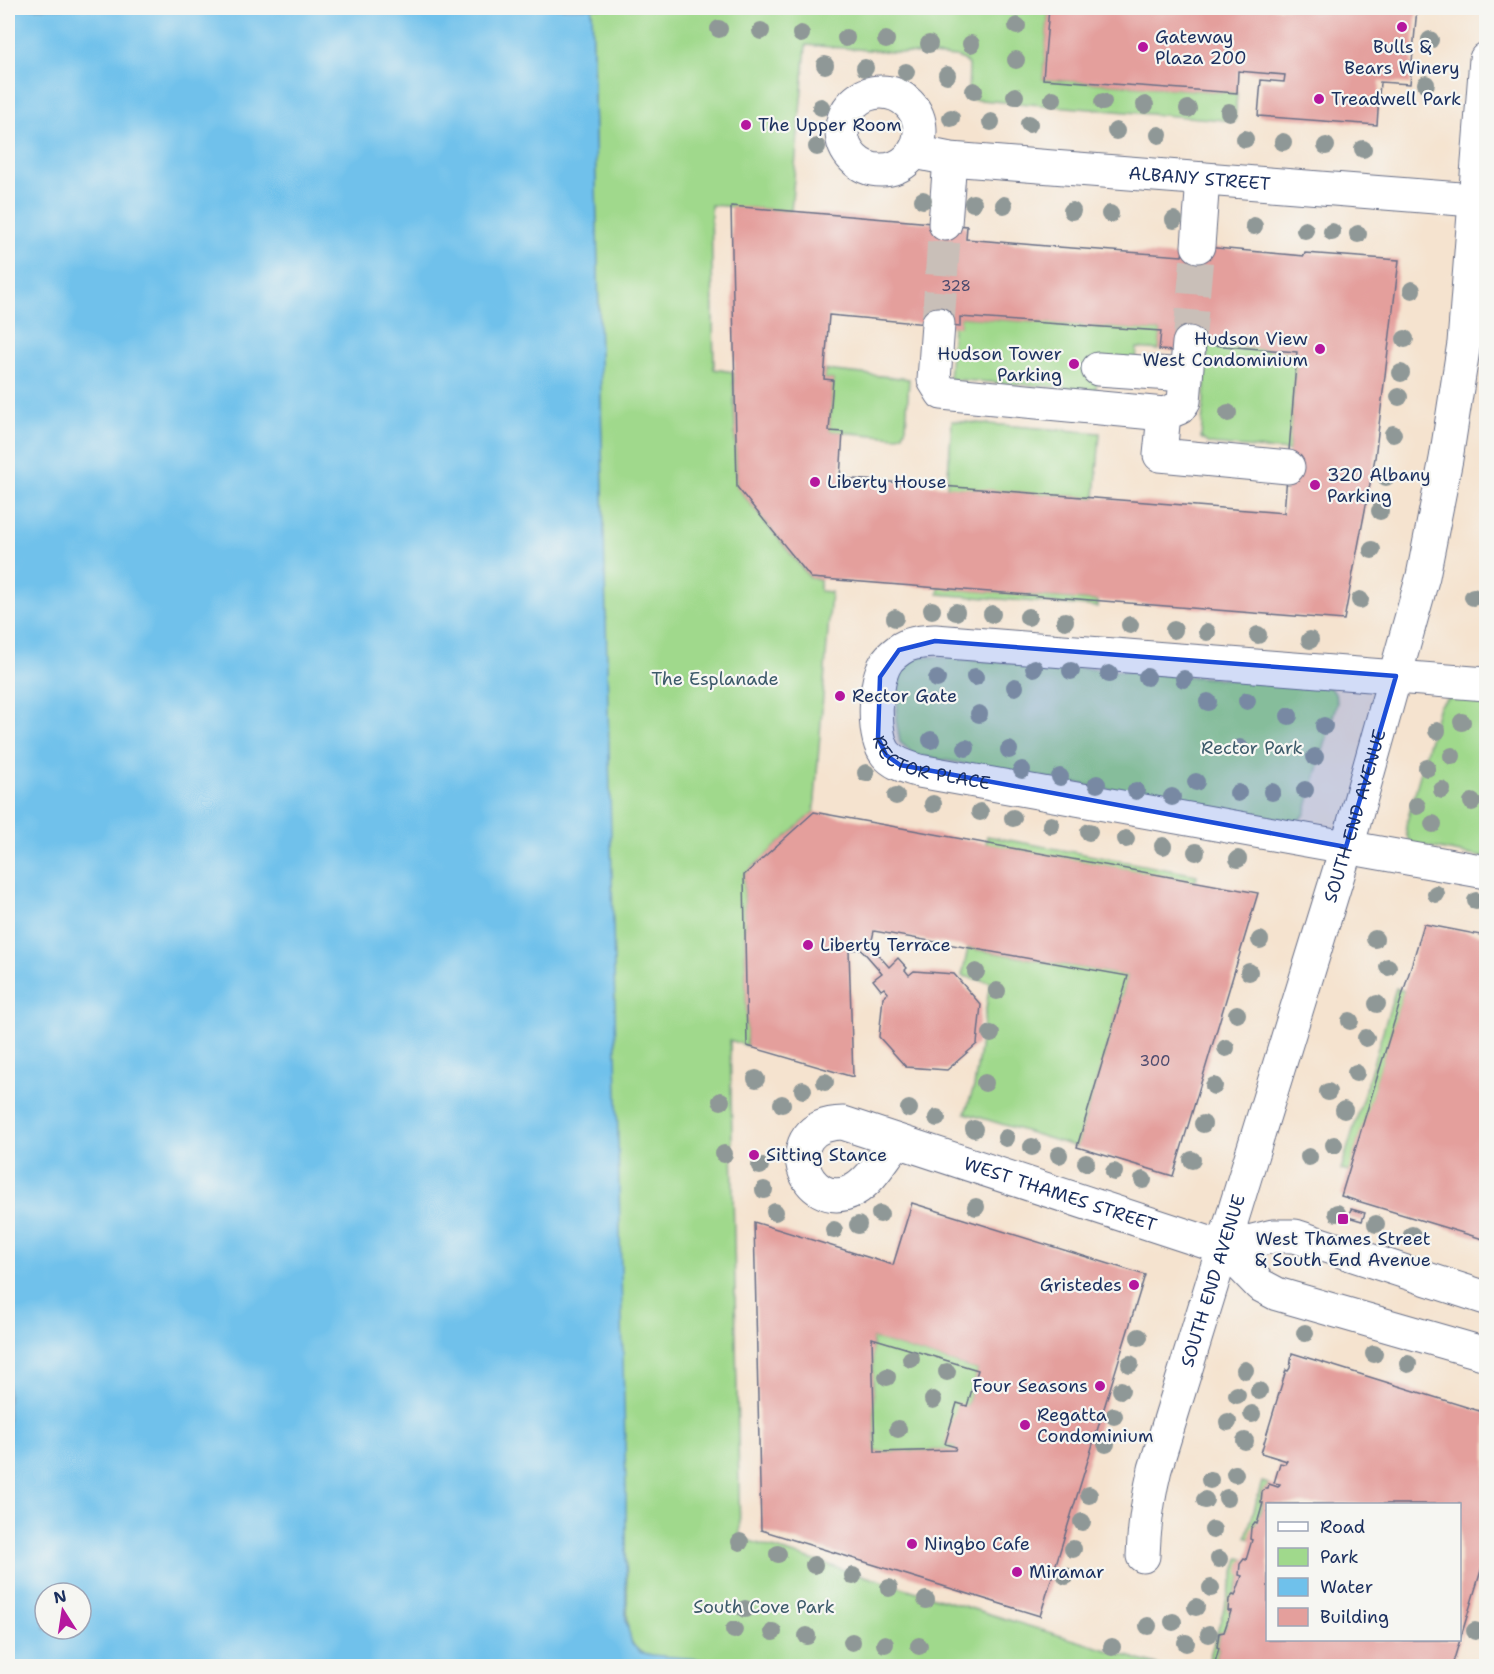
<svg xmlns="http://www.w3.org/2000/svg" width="1494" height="1674" viewBox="0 0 1494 1674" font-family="'Shantell Sans',sans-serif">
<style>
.green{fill:#a0d98c;stroke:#5e8475;stroke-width:1.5}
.water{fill:#6fc1eb;stroke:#4578a4;stroke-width:1.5;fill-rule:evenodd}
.building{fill:#e49f9c;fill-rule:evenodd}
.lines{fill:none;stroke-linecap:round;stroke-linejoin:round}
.minor-tunnel{stroke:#c9bfb8;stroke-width:33;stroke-dasharray:33 16;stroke-linecap:butt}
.minor-casing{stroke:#676e86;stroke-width:35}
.minor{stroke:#fff;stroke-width:33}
.tree{fill:#8f9897}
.marked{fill:#1d4ed8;fill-opacity:0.2;stroke:#1d4ed8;stroke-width:4.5;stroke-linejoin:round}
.poi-dot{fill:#b5179e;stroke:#f6f6f2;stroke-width:2}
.labels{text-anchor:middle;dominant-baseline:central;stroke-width:4.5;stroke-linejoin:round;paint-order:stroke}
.number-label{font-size:15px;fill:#4d4b6e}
.poi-label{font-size:18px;fill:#1b2f5e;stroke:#f6f6f2;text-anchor:start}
.street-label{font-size:18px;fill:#1b2f5e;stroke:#f6f6f2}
.park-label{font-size:18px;fill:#3c5a6a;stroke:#f6f6f2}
</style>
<rect width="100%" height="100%" fill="#f6f6f2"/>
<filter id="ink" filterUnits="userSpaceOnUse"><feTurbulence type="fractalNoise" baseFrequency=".0167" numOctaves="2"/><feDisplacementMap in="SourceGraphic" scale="12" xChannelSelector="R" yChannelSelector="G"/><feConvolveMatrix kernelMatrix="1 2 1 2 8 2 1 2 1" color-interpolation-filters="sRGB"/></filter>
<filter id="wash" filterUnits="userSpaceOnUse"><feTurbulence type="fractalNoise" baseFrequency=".008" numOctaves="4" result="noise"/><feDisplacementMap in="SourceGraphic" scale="24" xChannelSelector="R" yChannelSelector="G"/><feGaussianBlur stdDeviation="1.35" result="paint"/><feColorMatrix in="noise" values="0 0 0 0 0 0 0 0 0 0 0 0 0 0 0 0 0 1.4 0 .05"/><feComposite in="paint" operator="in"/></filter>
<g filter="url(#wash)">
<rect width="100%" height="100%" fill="#f5e3cf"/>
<g class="green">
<path d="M592 8H1049L1043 79 1237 93 1235 121 968 99 969 65 964 60 956 57 806 45 791 211 711 205 714 369 733 372 737 487 810 578 820 579V591L831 592 814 812 744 875 747 1046 730 1040 740 1538 1160 1666H716V1661C698 1660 651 1659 638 1650 632 1645 630 1640 628 1633Z"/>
<polygon points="960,317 1161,331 1159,350 1137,348 1136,361 1099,358 1096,390 949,379 953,326 960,326"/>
<polygon points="1208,345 1297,352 1289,451 1209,444 1201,438"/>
<polygon points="825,370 909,379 906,427 903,434 896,437 829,431 833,380 824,379"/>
<polygon points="952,421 1100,433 1095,498 947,487"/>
<polygon points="939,588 1098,601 1098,607 938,594"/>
<polygon points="921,656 1329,687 1335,693 1337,702 1305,814 1297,822 915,755 900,742 896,719 901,671 912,660"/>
<path d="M1454 697 1486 699V858L1414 844C1406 839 1406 834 1406 825L1439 706 1447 699Z"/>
<polygon points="987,836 1197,875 1196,882 986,844"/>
<polygon points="968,948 1128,976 1077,1147 965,1113 974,1087 990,982 962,976"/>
<polygon points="1396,988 1404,991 1349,1172 1341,1170"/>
<polygon points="872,1338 978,1370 967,1406 945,1444 956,1447 955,1450 875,1452"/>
<polygon points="1262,1482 1269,1484 1268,1488 1266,1488 1262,1492 1261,1503 1263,1503 1250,1539 1246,1537"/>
<polygon points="1239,1558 1244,1559 1242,1576 1228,1610 1231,1611 1224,1632 1219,1633 1217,1647 1219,1648 1214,1666 1207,1666"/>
</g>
<path class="water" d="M8 8H592L626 1490V1621L632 1644 640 1652 652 1655 716 1661V1666H8ZM45 1593H81V1629H45Z"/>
<g id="blocks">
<g class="building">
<polygon points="1049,8 1417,8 1410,84 1380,82 1377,125 1258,116 1261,80 1284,82 1285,75 1238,71 1237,93 1043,79"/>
<path d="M731 206 967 226 966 239 1058 247 1182 256 1184 245 1304 256 1305 253 1399 260 1375 458 1344 620 811 578 737 487ZM829 315 960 327V317L1161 331 1159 350 1175 351 1198 344 1297 352 1284 513 840 478 843 432 829 431 833 380 824 379Z"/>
<polygon points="814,812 1258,893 1173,1176 1077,1147 1128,976 874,931 872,940 868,943 889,967 898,958 907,968 905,970 909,975 914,971 954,974 981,1005 977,1044 947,1070 906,1067 879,1037 883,997 888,993 884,988 881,990 873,980 882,973 861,949 849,950 853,1077 747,1046 744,875"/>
<polygon points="1424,924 1486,936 1486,1240 1341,1196"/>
<path d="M912 1203 1145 1275 1040 1616 761 1530 754 1222 893 1265ZM872 1338 978 1370 967 1406 957 1403 945 1444 956 1447 955 1450 875 1452Z"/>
<polygon points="1351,1209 1365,1213 1362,1221 1348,1217"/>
<path d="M1292 1353 1486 1413V1554L1452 1666H1214L1219 1648 1217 1647 1219 1633 1224 1632 1231 1611H1228L1229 1599 1233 1595 1235 1596 1242 1576 1239 1575 1240 1564 1244 1559 1246 1560 1252 1540 1250 1539 1251 1528 1255 1523 1257 1524 1263 1503H1261L1262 1492 1266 1488H1268L1269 1484 1278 1487 1280 1484 1274 1483 1280 1463 1285 1464 1287 1461 1261 1453 1286 1370 1288 1371 1290 1368ZM1268 1504H1460V1640H1268Z"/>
</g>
</g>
</g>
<g filter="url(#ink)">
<use href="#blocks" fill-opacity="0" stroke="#676e86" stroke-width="1.5"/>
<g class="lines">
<g class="minor-tunnel">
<polyline points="938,324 945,224"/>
<polyline points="1189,343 1198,246"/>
</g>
<g class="minor-casing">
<g id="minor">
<circle cx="881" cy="131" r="39"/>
<path id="s1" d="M915 152 950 159 1486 201"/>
<polyline points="945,224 950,159"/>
<polyline points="1198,246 1203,179"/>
<polyline points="938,324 934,380 942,393 1164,414 1179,408 1184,401 1189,343"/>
<polyline points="1098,369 1186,375"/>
<polyline points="1164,414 1160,455 1288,467"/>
<path id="s2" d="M1486 684 935 641C922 642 910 642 899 650 895 653 888 659 886 663 874 682 872 737 886 754 894 764 907 767 919 771L1486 872"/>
<path id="s3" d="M897 1141C884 1157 871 1181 854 1190 805 1217 772 1124 843 1123L1224 1248 1260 1285 1277 1294 1486 1354"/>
<polyline points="1224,1248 1273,1236 1295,1236 1486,1298"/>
<path id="s4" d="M1143 1556C1144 1526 1148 1498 1155 1469L1353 826 1423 576 1446 459 1464 343 1486 59"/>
</g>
</g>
<use href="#minor" class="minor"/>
</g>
<g class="tree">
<circle cx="1017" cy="26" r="9"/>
<circle cx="719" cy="29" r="9"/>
<circle cx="761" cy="31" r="9"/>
<circle cx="801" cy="34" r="9"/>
<circle cx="846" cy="38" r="9"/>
<circle cx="886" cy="40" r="9"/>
<circle cx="1430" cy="40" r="9"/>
<circle cx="929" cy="44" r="9"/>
<circle cx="971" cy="44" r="9"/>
<circle cx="1016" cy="60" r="9"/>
<circle cx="825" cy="65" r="9"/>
<circle cx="865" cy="68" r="9"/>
<circle cx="906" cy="72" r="9"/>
<circle cx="947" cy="75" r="9"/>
<circle cx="1426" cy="84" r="9"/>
<circle cx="974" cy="91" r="9"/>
<circle cx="1015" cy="96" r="9"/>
<circle cx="1053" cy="99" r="9"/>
<circle cx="1103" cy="102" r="9"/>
<circle cx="1145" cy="105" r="9"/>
<circle cx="821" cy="107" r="9"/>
<circle cx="1188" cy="109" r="9"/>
<circle cx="1229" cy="112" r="9"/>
<circle cx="951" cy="118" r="9"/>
<circle cx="991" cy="122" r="9"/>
<circle cx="1029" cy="124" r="9"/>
<circle cx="1116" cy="131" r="9"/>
<circle cx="1159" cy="135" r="9"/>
<circle cx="1245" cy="139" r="9"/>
<circle cx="1283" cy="142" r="9"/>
<circle cx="1326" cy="146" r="9"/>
<circle cx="817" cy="147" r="9"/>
<circle cx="1363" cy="149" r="9"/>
<circle cx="923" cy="200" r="9"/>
<circle cx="973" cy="203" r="9"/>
<circle cx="1004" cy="205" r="9"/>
<circle cx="1072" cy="211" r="9"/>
<circle cx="1110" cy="214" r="9"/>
<circle cx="1174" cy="220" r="9"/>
<circle cx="1254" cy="226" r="9"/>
<circle cx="1305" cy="230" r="9"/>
<circle cx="1332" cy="232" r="9"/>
<circle cx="1358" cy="234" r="9"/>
<circle cx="1412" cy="290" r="9"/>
<circle cx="1405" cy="339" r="9"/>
<circle cx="1401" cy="373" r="9"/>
<circle cx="1399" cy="397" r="9"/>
<circle cx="1228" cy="413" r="9"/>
<circle cx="1393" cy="434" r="9"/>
<circle cx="1386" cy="477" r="9"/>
<circle cx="1380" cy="511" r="9"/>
<circle cx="1372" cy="550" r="9"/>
<circle cx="1473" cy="597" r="9"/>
<circle cx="1360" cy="600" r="9"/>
<circle cx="932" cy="610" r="9"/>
<circle cx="956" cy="612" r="9"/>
<circle cx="992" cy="614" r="9"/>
<circle cx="1028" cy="617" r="9"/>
<circle cx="895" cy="618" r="9"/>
<circle cx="1065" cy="621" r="9"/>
<circle cx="1130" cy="625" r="9"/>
<circle cx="1174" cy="630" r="9"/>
<circle cx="1207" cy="632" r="9"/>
<circle cx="1258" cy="635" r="9"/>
<circle cx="1310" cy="640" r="9"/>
<circle cx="1034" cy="668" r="9"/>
<circle cx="1071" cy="671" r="9"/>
<circle cx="1109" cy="674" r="9"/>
<circle cx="975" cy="677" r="9"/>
<circle cx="1147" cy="677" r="9"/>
<circle cx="937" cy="679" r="9"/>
<circle cx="1184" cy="679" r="9"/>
<circle cx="1015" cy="687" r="9"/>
<circle cx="1247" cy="701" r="9"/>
<circle cx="1208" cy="702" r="9"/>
<circle cx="979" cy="714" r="9"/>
<circle cx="1289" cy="716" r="9"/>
<circle cx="1462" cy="722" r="9"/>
<circle cx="1324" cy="726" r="9"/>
<circle cx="1437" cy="731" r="9"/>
<circle cx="931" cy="740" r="9"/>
<circle cx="966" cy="748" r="9"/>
<circle cx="1240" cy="748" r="9"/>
<circle cx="1009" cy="750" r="9"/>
<circle cx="1452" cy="756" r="9"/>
<circle cx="1315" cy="757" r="9"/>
<circle cx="1427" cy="768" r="9"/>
<circle cx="1022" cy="770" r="9"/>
<circle cx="866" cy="773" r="9"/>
<circle cx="1060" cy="777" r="9"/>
<circle cx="1196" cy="782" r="9"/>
<circle cx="1097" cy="784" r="9"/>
<circle cx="1305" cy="790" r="9"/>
<circle cx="1442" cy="790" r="9"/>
<circle cx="1136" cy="791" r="9"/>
<circle cx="1272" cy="792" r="9"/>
<circle cx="1238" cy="793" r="9"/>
<circle cx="896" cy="796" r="9"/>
<circle cx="1172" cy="797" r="9"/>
<circle cx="1472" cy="802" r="9"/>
<circle cx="933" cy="804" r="9"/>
<circle cx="1417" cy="806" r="9"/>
<circle cx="980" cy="812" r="9"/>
<circle cx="1013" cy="818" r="9"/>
<circle cx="1433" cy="824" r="9"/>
<circle cx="1051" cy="825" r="9"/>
<circle cx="1089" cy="832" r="9"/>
<circle cx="1126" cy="839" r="9"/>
<circle cx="1163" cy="846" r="9"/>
<circle cx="1196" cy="852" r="9"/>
<circle cx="1238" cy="859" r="9"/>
<circle cx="1436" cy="894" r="9"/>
<circle cx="1476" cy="901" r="9"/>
<circle cx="1375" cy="939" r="9"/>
<circle cx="1260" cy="940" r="9"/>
<circle cx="1388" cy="967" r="9"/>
<circle cx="976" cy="972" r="9"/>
<circle cx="1249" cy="972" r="9"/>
<circle cx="997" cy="991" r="9"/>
<circle cx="1377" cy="1004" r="9"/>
<circle cx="1237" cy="1014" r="9"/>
<circle cx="1350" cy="1021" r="9"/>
<circle cx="991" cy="1034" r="9"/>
<circle cx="1366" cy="1038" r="9"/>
<circle cx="1226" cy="1048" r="9"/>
<circle cx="1356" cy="1073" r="9"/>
<circle cx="756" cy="1079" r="9"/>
<circle cx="825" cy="1082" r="9"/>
<circle cx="985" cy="1083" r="9"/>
<circle cx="1214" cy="1086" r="9"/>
<circle cx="803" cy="1090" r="9"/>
<circle cx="1328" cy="1092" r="9"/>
<circle cx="721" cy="1101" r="9"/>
<circle cx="782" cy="1104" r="9"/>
<circle cx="909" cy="1109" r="9"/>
<circle cx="1344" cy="1110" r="9"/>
<circle cx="937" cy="1118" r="9"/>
<circle cx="1203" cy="1124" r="9"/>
<circle cx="974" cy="1129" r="9"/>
<circle cx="1006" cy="1138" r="9"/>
<circle cx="1334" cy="1145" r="9"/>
<circle cx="1032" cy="1147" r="9"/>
<circle cx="724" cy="1154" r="9"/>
<circle cx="1059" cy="1155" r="9"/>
<circle cx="1309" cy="1157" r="9"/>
<circle cx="1192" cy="1160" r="9"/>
<circle cx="1086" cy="1163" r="9"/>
<circle cx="760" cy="1166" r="9"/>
<circle cx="1114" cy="1172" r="9"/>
<circle cx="1143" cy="1180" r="9"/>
<circle cx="764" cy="1190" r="9"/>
<circle cx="976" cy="1207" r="9"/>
<circle cx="775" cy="1212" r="9"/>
<circle cx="1337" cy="1213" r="9"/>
<circle cx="880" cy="1214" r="9"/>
<circle cx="1376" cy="1224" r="9"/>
<circle cx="858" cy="1225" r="9"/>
<circle cx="834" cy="1230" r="9"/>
<circle cx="1412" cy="1235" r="9"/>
<circle cx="1305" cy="1333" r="9"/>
<circle cx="1139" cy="1337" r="9"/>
<circle cx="1374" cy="1354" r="9"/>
<circle cx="911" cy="1359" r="9"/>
<circle cx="1130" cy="1364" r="9"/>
<circle cx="1408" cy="1364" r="9"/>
<circle cx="1245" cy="1370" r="9"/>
<circle cx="947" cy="1372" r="9"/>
<circle cx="887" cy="1377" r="9"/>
<circle cx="1121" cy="1390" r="9"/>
<circle cx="1259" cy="1391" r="9"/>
<circle cx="1237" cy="1395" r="9"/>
<circle cx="933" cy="1400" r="9"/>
<circle cx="1252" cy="1414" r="9"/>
<circle cx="1114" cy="1416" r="9"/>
<circle cx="1228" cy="1422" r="9"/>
<circle cx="898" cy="1429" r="9"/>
<circle cx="1245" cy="1441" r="9"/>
<circle cx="1106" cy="1444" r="9"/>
<circle cx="1235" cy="1474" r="9"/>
<circle cx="1210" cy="1480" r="9"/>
<circle cx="1089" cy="1495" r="9"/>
<circle cx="1227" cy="1498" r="9"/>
<circle cx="1205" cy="1500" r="9"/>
<circle cx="1082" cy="1522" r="9"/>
<circle cx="1213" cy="1530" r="9"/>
<circle cx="740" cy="1542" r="9"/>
<circle cx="1073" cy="1549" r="9"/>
<circle cx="778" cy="1554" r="9"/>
<circle cx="1219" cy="1559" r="9"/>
<circle cx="814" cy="1565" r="9"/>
<circle cx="853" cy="1576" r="9"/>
<circle cx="1066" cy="1576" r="9"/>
<circle cx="889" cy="1588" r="9"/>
<circle cx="1211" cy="1588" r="9"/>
<circle cx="926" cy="1600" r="9"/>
<circle cx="1196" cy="1607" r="9"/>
<circle cx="745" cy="1609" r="9"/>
<circle cx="1173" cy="1622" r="9"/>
<circle cx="1148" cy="1626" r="9"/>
<circle cx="734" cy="1630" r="9"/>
<circle cx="1475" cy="1631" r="9"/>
<circle cx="773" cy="1632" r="9"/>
<circle cx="1209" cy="1634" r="9"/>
<circle cx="807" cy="1636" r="9"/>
<circle cx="852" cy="1642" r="9"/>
<circle cx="1186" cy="1643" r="9"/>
<circle cx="885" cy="1644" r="9"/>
<circle cx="919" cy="1646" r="9"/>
<circle cx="1112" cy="1647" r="9"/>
</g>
</g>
<path class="marked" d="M935 641 1396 676 1346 847 900 765 886 755 878 738 880 677 899 650Z"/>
<g class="poi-dot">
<circle cx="1402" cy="27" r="6"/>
<circle cx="1143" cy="47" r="6"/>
<circle cx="1319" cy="99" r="6"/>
<circle cx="746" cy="125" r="6"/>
<circle cx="1320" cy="349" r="6"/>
<circle cx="1074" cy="364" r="6"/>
<circle cx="815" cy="482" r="6"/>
<circle cx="1315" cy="485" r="6"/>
<circle cx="840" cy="696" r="6"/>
<circle cx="808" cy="945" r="6"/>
<circle cx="754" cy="1155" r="6"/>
<rect x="1337" y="1213" width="12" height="12" rx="3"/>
<circle cx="1134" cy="1285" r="6"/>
<circle cx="1100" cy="1386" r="6"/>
<circle cx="1025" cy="1425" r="6"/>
<circle cx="912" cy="1544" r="6"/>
<circle cx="1017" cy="1572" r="6"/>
</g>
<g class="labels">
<g class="number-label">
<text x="956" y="286">328</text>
<text x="1155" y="1061">300</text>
</g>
<g class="poi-label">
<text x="1155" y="37">Gateway<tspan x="1155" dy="21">Plaza 200</tspan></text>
<text x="1402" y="47" text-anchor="middle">Bulls &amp;<tspan x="1402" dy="21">Bears Winery</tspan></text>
<text x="1331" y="99">Treadwell Park</text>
<text x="758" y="125">The Upper Room</text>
<text x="1308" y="339" text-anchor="end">Hudson View<tspan x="1308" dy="21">West Condominium</tspan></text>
<text x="1062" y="354" text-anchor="end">Hudson Tower<tspan x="1062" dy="21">Parking</tspan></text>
<text x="1327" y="475">320 Albany<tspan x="1327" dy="21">Parking</tspan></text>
<text x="827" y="482">Liberty House</text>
<text x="852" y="696">Rector Gate</text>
<text x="820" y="945">Liberty Terrace</text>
<text x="766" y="1155">Sitting Stance</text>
<text x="1343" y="1239" text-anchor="middle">West Thames Street<tspan x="1343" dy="21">&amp; South End Avenue</tspan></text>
<text x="1122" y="1285" text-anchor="end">Gristedes</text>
<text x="1088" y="1386" text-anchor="end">Four Seasons</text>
<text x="1037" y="1415">Regatta<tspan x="1037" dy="21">Condominium</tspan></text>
<text x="924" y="1544">Ningbo Cafe</text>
<text x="1029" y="1572">Miramar</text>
</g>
<g class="street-label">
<text stroke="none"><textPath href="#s1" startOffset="286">ALBANY STREET</textPath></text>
<text stroke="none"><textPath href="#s2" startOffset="748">RECTOR PLACE</textPath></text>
<text stroke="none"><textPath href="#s4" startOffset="771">SOUTH END AVENUE</textPath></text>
<text stroke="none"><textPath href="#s3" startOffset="429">WEST THAMES STREET</textPath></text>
<text stroke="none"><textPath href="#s4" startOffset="285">SOUTH END AVENUE</textPath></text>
</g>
<g class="park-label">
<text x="715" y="679">The Esplanade</text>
<text x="1252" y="748">Rector Park</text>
<text x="764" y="1607">South Cove Park</text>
</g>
</g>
<rect width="1494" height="1674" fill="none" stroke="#f6f6f2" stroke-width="30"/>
<rect x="1266" y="1503" width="195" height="138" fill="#f6f6f2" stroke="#9ea6b7" stroke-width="1.5"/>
<rect x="1278" y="1522" width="30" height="9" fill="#ffffff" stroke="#9ea6b7" stroke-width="1.5"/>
<text x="1320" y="1533" font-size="18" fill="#1b2f5e">Road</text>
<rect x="1278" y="1548" width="30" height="18" fill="#a0d98c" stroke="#9ea6b7" stroke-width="1.5"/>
<text x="1320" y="1563" font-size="18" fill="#1b2f5e">Park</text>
<rect x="1278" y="1578" width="30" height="18" fill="#6fc1eb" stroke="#9ea6b7" stroke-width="1.5"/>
<text x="1320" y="1593" font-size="18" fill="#1b2f5e">Water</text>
<rect x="1278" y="1608" width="30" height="18" fill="#e49f9c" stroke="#9ea6b7" stroke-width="1.5"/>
<text x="1320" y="1623" font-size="18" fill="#1b2f5e">Building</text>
<g transform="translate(63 1611) rotate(348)"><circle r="28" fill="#f6f6f2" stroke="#9ea6b7" stroke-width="1.5"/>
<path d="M0-4.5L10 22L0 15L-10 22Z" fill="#b5179e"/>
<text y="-9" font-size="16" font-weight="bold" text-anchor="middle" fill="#1b2f5e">N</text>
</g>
</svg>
